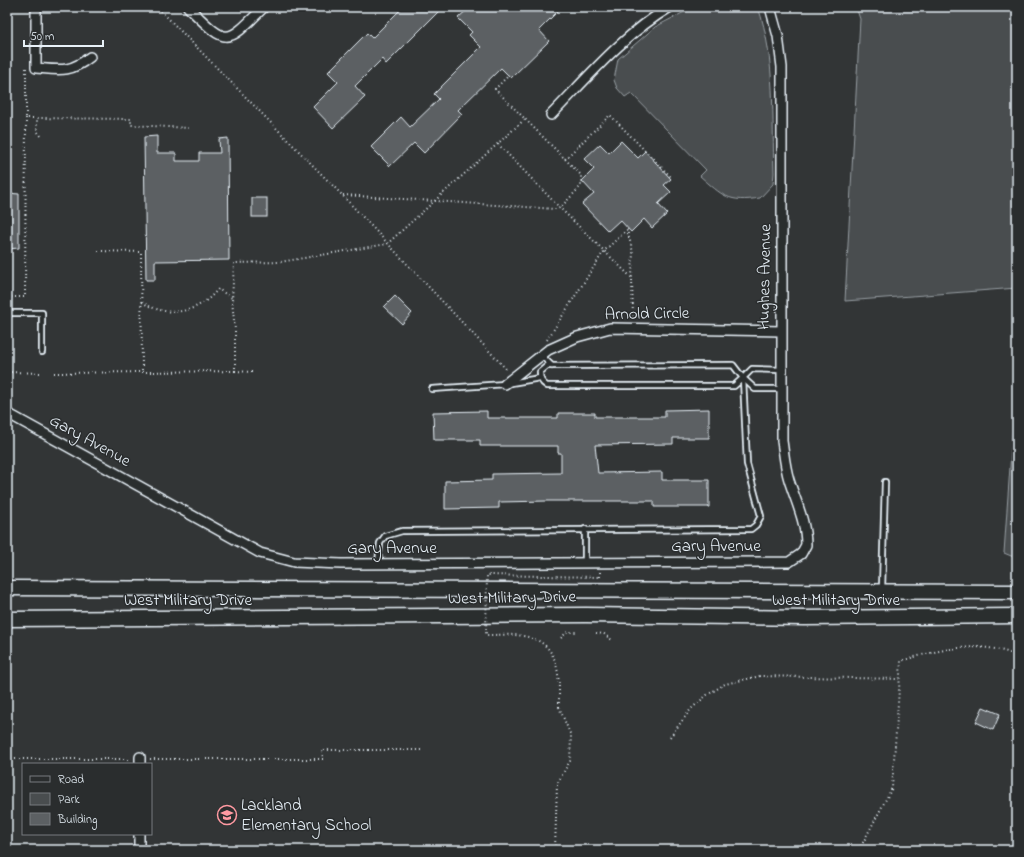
<svg xmlns="http://www.w3.org/2000/svg" width="1024" height="857" viewBox="0 0 1024 857" font-family="'Indie Flower',sans-serif">
<style>
.green{fill:#494d4f;stroke:#989fa4}
.building{fill:#5c6063;stroke:#e8f1f8}
.lines{fill:none;stroke-linecap:round;stroke-linejoin:round}
.service-casing{stroke:#e8f1f8;stroke-width:8}
.minor-casing{stroke:#e8f1f8;stroke-width:12}
.primary-casing{stroke:#e8f1f8;stroke-width:17}
.path{stroke:#e8f1f8;stroke-width:2;stroke-dasharray:1 3;stroke-linecap:butt}
.service{stroke:#2a2d2e;stroke-width:4.5}
.minor{stroke:#2a2d2e;stroke-width:9}
.primary{stroke:#2a2d2e;stroke-width:14}
.path-bridge{stroke:#e8f1f8;stroke-width:2;stroke-dasharray:1 3;stroke-linecap:butt}
.labels{text-anchor:middle;dominant-baseline:central;stroke-width:3;stroke-linejoin:round;paint-order:stroke}
.street-label{font-size:17px;fill:#e8f1f8;stroke:#2a2d2e}
.poi-label{font-size:17px;fill:#e8f1f8;stroke:#2a2d2e;text-anchor:start}
</style>
<rect width="100%" height="100%" fill="#323536"/>
<filter id="ink" filterUnits="userSpaceOnUse"><feTurbulence type="fractalNoise" baseFrequency=".025" numOctaves="2"/><feDisplacementMap in="SourceGraphic" scale="8" xChannelSelector="R" yChannelSelector="G"/><feConvolveMatrix kernelMatrix="1 2 1 2 8 2 1 2 1" color-interpolation-filters="sRGB"/></filter>
<g filter="url(#ink)">
<g class="green">
<path d="M694 7H758C776 58 772 120 774 173L773 184 760 198C728 203 723 196 700 176L706 170 631 93 625 97 617 88 614 80 618 59 655 27Z"/>
<polygon points="856,7 1017,7 1017,288 845,301 860,19"/>
<polygon points="1017,366 1017,552 1016,558 1004,553"/>
</g>
<g class="building">
<polygon points="403,7 443,7 386,64 382,59 355,86 365,97 333,128 313,107 338,82 328,72 367,33 372,38"/>
<polygon points="470,7 562,7 539,30 549,41 511,78 501,68 458,110 462,114 424,153 414,143 390,166 371,147 401,117 410,127 439,99 434,94 481,47 469,35 472,32 458,18"/>
<polygon points="157,136 157,153 176,153 176,161 199,161 199,153 220,153 219,139 228,138 229,260 155,261 155,280 146,280 144,137"/>
<polygon points="621,141 638,158 645,151 671,179 664,185 671,192 658,204 667,214 652,228 644,219 631,232 620,220 608,231 582,204 594,194 582,181 594,169 584,159 600,144 609,153"/>
<polygon points="7,193 19,194 19,248 7,249"/>
<rect x="252" y="198" width="15" height="19"/>
<polygon points="395,296 412,313 402,324 384,307"/>
<polygon points="709,409 709,438 673,438 673,444 595,445 598,473 662,472 662,480 709,480 709,507 654,507 654,501 547,501 499,502 499,508 445,509 445,481 492,480 492,474 561,473 561,453 558,453 558,446 480,446 480,440 434,440 433,412 487,411 487,418 558,418 558,413 595,413 595,417 665,417 665,410"/>
<polygon points="983,707 1000,714 993,730 976,722"/>
</g>
<g class="lines">
<g class="service-casing">
<g id="service">
<polyline points="7,313 42,313 42,352"/>
<polyline points="542,356 552,366"/>
<polyline points="781,370 752,369 743,378 755,389 781,389"/>
<polyline points="432,389 505,384 540,378"/>
<polyline points="585,563 585,529"/>
<path d="M378 564 380 543 385 536 402 531 751 529 756 525 761 516 747 464 743 378 733 365 547 366 540 372C540 379 541 382 547 386H734L743 378"/>
<polyline points="882,589 885,482"/>
</g>
</g>
<g class="minor-casing">
<g id="minor">
<path d="M36 7V68C60 70 70 73 90 57"/>
<path d="M188 7C228 46 225 46 264 7"/>
<path d="M551 115C589 76 623 35 670 7"/>
<polyline points="505,384 548,350 577,337 610,328 781,331"/>
<path d="M7 413 260 553 294 562 341 564 789 562 801 554 806 545C806 522 796 502 789 480 785 467 784 454 782 441V67L778 36 770 7"/>
<polyline points="140,764 140,757"/>
<polyline points="139,850 139,834"/>
</g>
</g>
<g class="primary-casing">
<g id="primary">
<polyline points="7,588 1017,592"/>
<polyline points="7,619 586,615 804,618 1017,616"/>
</g>
</g>
<g class="path">
<polyline points="161,7 161,11 342,195 507,370"/>
<polyline points="26,68 26,118 36,118"/>
<polyline points="41,136 37,131 37,118 131,119 131,125 189,128"/>
<polyline points="498,144 560,208 581,186 581,175 525,119"/>
<polyline points="565,159 610,115 672,178"/>
<polyline points="343,195 556,209 560,208 632,278 633,319"/>
<polyline points="98,251 141,252 142,372"/>
<polyline points="7,297 25,297 26,118"/>
<path d="M142 302C168 319 199 313 218 289L232 298"/>
<polyline points="547,340 604,251 627,230 633,252 632,278"/>
<polyline points="235,371 252,372"/>
<polyline points="7,372 42,373"/>
<polyline points="54,373 235,371 235,330 232,301 234,263 280,262 387,244 525,119 495,89 509,75"/>
<polyline points="600,577 600,572"/>
<polyline points="596,633 604,634 612,640"/>
<polyline points="561,638 567,632 576,632"/>
<polyline points="670,737 691,709 707,695 725,684 760,676 899,679"/>
<polyline points="7,759 131,759"/>
<polyline points="150,759 323,759 322,750 421,750"/>
<polyline points="555,850 557,784 570,761 571,736 559,707"/>
<path d="M859 850 892 788 901 661C937 650 981 639 1017 656"/>
</g>
<use href="#service" class="service"/>
<use href="#minor" class="minor"/>
<use href="#primary" class="primary"/>
<path class="path-bridge" d="M559 707C559 678 562 642 523 636 512 634 498 635 486 635L487 575 600 577"/>
</g>
</g>
<defs>
<g id="school-ring" transform="scale(1)"><circle r="9.5" fill="#2a2d2e" stroke="#ff9aa2" stroke-width="1.5"/><path d="M0-5L7-2L0 1L-7-2ZM-4 1L0 2.5L4 1V4Q0 6-4 4Z" fill="#ff9aa2"/></g>
</defs>
<g fill-rule="evenodd">
<use href="#school-ring" x="227" y="815"/>
</g>
<g class="labels">
<g class="street-label">
<text transform="translate(765 277) rotate(-89)">Hughes Avenue</text>
<text transform="translate(647 314) rotate(-1)">Arnold Circle</text>
<text transform="translate(90 441) rotate(29)">Gary Avenue</text>
<text x="716" y="546">Gary Avenue</text>
<text x="392" y="548">Gary Avenue</text>
<text transform="translate(512 598) rotate(-1)">West Military Drive</text>
<text x="188" y="600">West Military Drive</text>
<text x="836" y="600">West Military Drive</text>
</g>
<g class="poi-label">
<text x="241" y="805">Lackland<tspan x="241" dy="20">Elementary School</tspan></text>
</g>
</g>
<rect width="1024" height="857" fill="none" stroke="#2a2d2e" stroke-width="24"/>
<rect x="12" y="12" width="1000" height="833" fill="none" stroke="#e8f1f8" stroke-width="1.5" filter="url(#ink)"/>
<rect x="22" y="763" width="130" height="72" fill="#2a2d2e" stroke="#767b7f"/>
<rect x="30" y="776" width="20" height="6" fill="#2a2d2e" stroke="#767b7f"/>
<text x="58" y="783" font-size="12" fill="#e8f1f8">Road</text>
<rect x="30" y="793" width="20" height="12" fill="#494d4f" stroke="#767b7f"/>
<text x="58" y="803" font-size="12" fill="#e8f1f8">Park</text>
<rect x="30" y="813" width="20" height="12" fill="#5c6063" stroke="#767b7f"/>
<text x="58" y="823" font-size="12" fill="#e8f1f8">Building</text>
<path d="M24 40v6h79v-6" fill="none" stroke="#e8f1f8" stroke-width="2"/>
<text x="30" y="40" font-size="12" fill="#e8f1f8" stroke="#2a2d2e" stroke-width="3" paint-order="stroke">50 m</text>
</svg>
